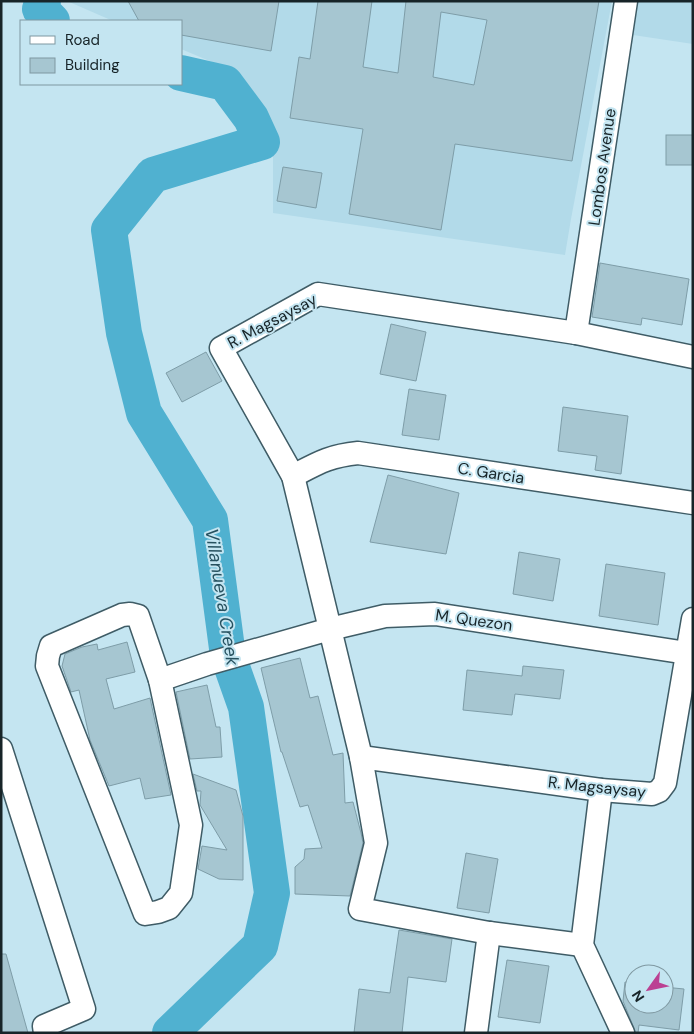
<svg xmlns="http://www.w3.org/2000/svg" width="694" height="1034" viewBox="0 0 694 1034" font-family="'DM Sans',sans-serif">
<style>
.built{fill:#b2dae9}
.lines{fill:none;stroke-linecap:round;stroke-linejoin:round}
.river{stroke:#50b1d0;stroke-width:36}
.building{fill:#a6c6d1;stroke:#7e9da8;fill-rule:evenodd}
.minor-casing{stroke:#3f5c66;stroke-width:25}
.minor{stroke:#fff;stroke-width:22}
.labels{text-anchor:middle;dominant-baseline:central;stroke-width:4;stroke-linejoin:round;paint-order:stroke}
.street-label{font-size:16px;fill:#172428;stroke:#c4e5f1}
.water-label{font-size:18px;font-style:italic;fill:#26515f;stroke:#c4e5f1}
</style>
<rect width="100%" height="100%" fill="#c4e5f1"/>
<g class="built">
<polygon points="67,1 612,1 571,219 565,255 273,213 273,127 260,105 231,70 181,49 181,21 113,21"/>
<polygon points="638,1 693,1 693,44 633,35"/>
</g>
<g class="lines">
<g class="river">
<polyline points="43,1 40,9 52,21"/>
<polyline points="170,1033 260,946 272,893 246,707 228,656 210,520 144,413 124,333 109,230 153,175 262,142 251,118 225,83 181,73"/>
</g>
</g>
<g class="building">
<polygon points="128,1 279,1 271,51 181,35 181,21 139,21"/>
<path d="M318 1H372L363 67 398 73 406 1H599L572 161 455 144 441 230 349 214 363 129 290 118 299 57 310 59ZM441 12 487 20 474 85 433 77Z"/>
<rect x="666" y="135" width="27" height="30"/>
<polygon points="283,167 322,173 316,208 277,201"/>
<polygon points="600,263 689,279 682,325 642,318 641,325 592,317"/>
<polygon points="391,324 426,332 416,381 380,374"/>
<polygon points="206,352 222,381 182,402 166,373"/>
<polygon points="409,389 446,395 439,440 402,435"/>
<polygon points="563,407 628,416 621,474 595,470 597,456 558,451"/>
<polygon points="388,475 459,493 446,554 370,542"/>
<polygon points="519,552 560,559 553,601 513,594"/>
<polygon points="606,564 665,573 658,625 599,616"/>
<polygon points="127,642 135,672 106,679 114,709 150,698 171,795 145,799 140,778 109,786 90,740 79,690 71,692 62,666 65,654 82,647 97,644 98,650"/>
<polygon points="300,658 310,698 318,696 333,755 343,753 345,803 353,802 361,833 363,843 350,896 295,894 295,867 304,859 305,849 322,848 308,805 300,807 282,752 281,752 261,668"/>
<polygon points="523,666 564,670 560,699 515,694 512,715 463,710 467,670 522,676"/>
<polygon points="207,685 216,727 220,727 222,757 190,759 176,692"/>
<polygon points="193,774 236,790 243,816 243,880 219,879 198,869 202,846 227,850 200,805 201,791 197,791"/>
<polygon points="466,853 498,859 489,913 457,908"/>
<polygon points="399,930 452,939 446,982 408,977 402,1033 354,1033 359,989 390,993"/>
<polygon points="1,954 6,954 28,1033 1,1033"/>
<polygon points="507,960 549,966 540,1023 498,1017"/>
<polygon points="625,982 634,983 634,1004 664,1004 664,987 684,989 679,1030 639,1025 638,1033 636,1033 623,1001"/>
</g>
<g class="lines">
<g class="minor-casing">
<g id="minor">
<polyline points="576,333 626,1"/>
<path d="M293 476C318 463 329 456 358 453L693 503"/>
<polygon points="130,614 138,616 160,680 191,825 181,893 169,908 158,912 145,914 47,666 48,656 51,646 122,615"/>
<polyline points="160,680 207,664 330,629 385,616 435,614 687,653"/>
<polyline points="1,749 84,1009 44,1026 45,1033"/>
<polyline points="361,757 601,790 652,794 659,791 665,783 693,619"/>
<polyline points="601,790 582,945 623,1033"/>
<polyline points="582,945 489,933 360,909 376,843 361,757 293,476 221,348 318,294 576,333 693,357"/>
<polyline points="476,1033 489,933"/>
</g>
</g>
<use href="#minor" class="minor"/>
</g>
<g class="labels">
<g class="street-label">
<text transform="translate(602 167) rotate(-82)">Lombos Avenue</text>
<text transform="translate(272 321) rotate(-28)">R. Magsaysay</text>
<text transform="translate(491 473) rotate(9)">C. Garcia</text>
<text transform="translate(474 620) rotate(8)">M. Quezon</text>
<text transform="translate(597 787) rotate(6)">R. Magsaysay</text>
</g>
<g class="water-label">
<text transform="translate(222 597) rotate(81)">Villanueva Creek</text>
</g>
</g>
<rect width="694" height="1034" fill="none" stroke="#172428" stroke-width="5"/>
<rect x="20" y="20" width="162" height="65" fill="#c4e5f1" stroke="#7f98a1"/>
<rect x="30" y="36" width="25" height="8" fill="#ffffff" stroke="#7f98a1"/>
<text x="65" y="45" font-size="15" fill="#172428">Road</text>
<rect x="30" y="58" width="25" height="15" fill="#a6c6d1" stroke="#7f98a1"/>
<text x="65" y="70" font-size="15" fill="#172428">Building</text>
<g transform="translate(649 989) rotate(237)"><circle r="24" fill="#c4e5f1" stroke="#7f98a1"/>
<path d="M0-4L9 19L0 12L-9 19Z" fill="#bb4193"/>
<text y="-8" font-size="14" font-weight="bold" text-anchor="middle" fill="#172428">N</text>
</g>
</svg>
